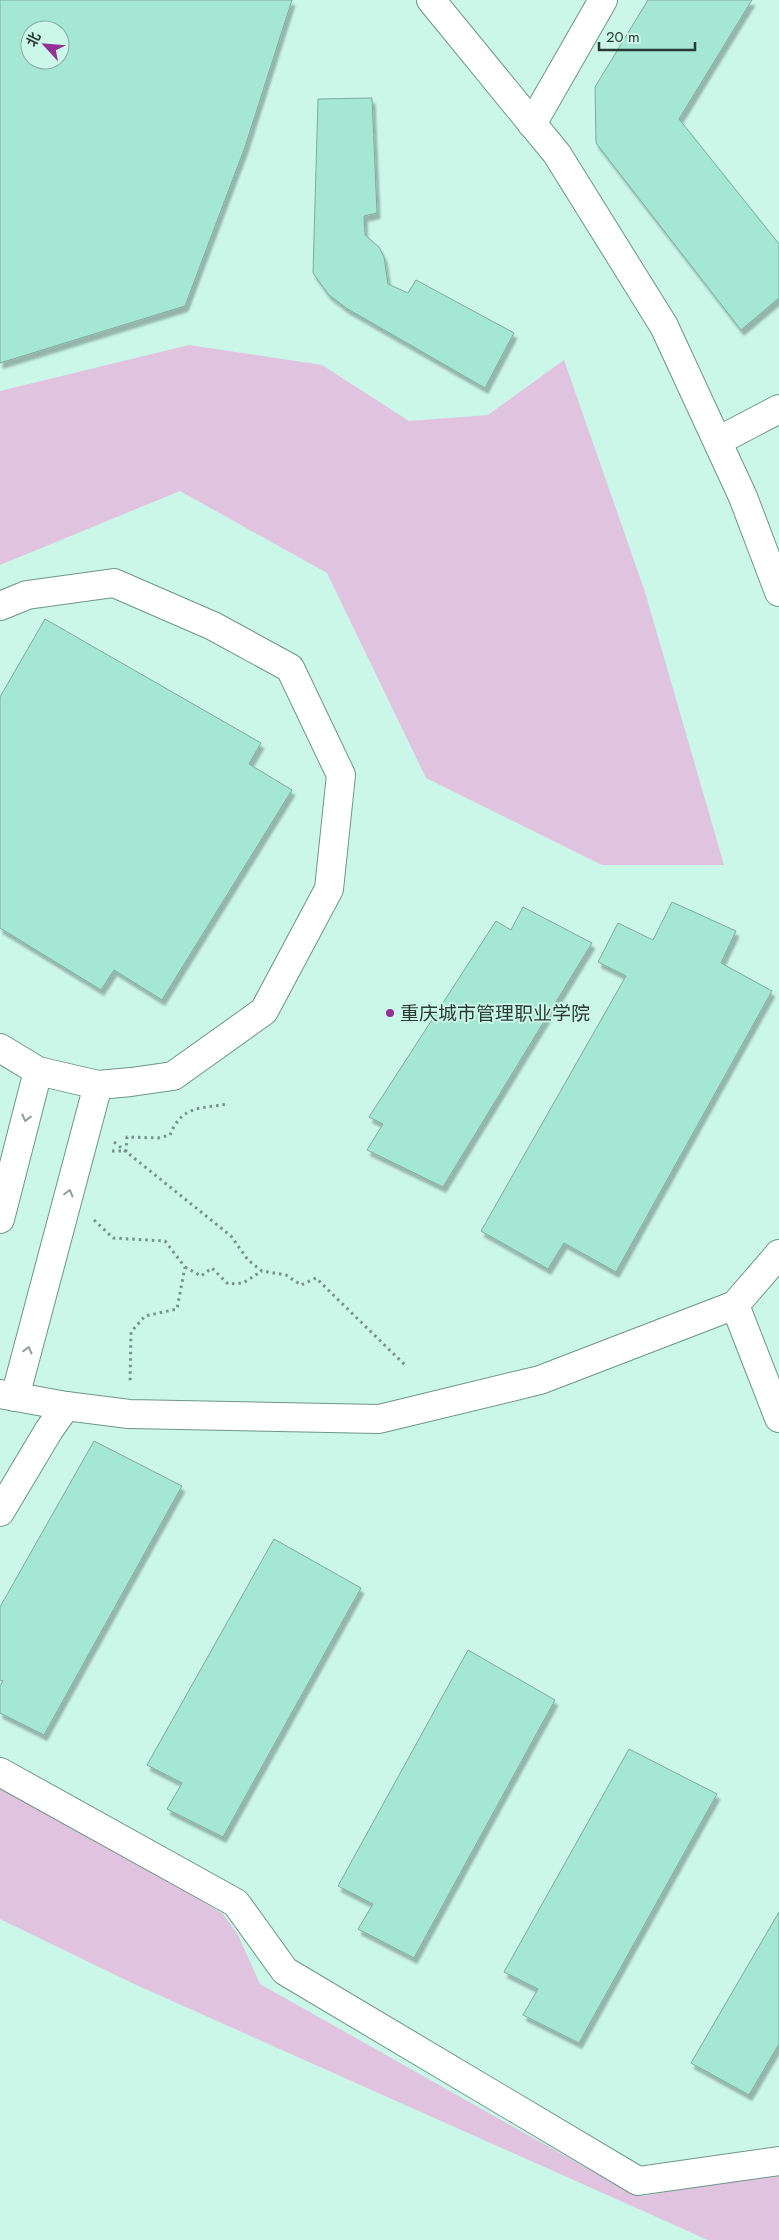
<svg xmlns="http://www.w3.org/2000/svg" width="779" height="2240" viewBox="0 0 779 2240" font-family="Jost,'Noto Sans SC',sans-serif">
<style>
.green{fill:#e0c3de}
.building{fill:#a4e7d2;stroke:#80aa9c;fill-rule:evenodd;filter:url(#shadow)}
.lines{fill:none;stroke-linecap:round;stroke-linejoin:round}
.street-casing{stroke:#6d9688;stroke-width:30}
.path{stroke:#76948a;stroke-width:3;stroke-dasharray:2.5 4;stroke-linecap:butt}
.street{stroke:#fff;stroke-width:28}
.oneway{stroke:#949d9a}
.poi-dot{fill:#943096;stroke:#cbf7e8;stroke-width:2}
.labels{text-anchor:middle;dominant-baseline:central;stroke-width:4;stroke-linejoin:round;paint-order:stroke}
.poi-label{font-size:19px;fill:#2a3b36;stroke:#cbf7e8;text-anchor:start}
</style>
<defs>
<filter id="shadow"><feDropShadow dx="3" dy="5.5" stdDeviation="1" flood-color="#0004"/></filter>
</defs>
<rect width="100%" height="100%" fill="#cbf7e8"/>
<g class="green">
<polygon points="189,345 322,365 409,421 488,415 564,360 645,592 724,865 602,865 426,778 327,573 180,491 0,565 0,391"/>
<polygon points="0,1780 223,1914 238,1935 260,1984 622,2188 643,2196 765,2175 779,2165 779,2240 708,2240 132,1983 0,1919"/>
</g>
<g class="building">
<path d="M0 0H292L245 147 185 306 0 363ZM30 30H60V60H30Z"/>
<polygon points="648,0 752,0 679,119 779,244 779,298 741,330 596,143 595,87"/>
<polygon points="372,98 377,213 364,216 365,235 379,247 384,257 388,284 408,293 416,280 514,333 485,388 346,308 328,294 313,273 318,99"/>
<polygon points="45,619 261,743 249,764 292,790 162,1000 114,970 101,990 0,928 0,697"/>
<polygon points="672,902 736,931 721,963 772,991 616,1272 564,1243 548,1269 481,1231 626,976 598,962 618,923 653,940"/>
<polygon points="523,907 592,943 443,1187 367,1150 383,1124 369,1117 496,921 511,930"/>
<polygon points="94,1441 182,1486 44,1735 0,1713 0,1686 3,1681 0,1680 0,1607"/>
<polygon points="274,1539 361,1588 223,1837 167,1809 182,1783 147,1765"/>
<polygon points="468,1650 555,1700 414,1958 358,1929 373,1904 338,1886"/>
<polygon points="629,1749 717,1794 579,2043 523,2015 538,1989 504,1972"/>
<polygon points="779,1912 779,2044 749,2095 691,2063"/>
</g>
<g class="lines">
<g class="street-casing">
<g id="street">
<polyline points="431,0 557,154 664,326 743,497 779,592"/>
<polyline points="532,124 603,0"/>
<polyline points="718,441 779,409"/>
<polyline points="0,606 27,595 114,583 213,626 290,668 341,775 329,889 264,1011 173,1076 131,1082 98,1085 38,1071 0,1048"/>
<polyline points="0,1219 38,1071"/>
<polyline points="735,1305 779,1418"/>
<polyline points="0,1394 66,1406 129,1414 379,1419 540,1380 735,1305 779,1254"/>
<polyline points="15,1397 98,1085"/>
<polyline points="0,1512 49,1430 66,1406"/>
<polyline points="0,1772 236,1903 285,1971 638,2181 779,2161"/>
</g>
</g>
<g class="path">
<polyline points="114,1142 231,1236 248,1260 262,1271 286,1275 301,1285 316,1278 406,1366"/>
<path d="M112 1151H126L127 1137 158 1138 170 1135C182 1105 200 1109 227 1104"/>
<polyline points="94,1220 113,1238 165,1241 185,1267 177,1309 145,1316 131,1332 130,1383"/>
<polyline points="185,1267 201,1276 212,1268 228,1284 243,1283 262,1271"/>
</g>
<use href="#street" class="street"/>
</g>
<defs><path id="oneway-chevron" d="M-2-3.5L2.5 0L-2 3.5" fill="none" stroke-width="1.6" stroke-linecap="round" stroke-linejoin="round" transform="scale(1.25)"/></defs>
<g class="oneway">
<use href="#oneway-chevron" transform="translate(26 1118) rotate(104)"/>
<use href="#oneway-chevron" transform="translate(69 1193) rotate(-75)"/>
<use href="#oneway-chevron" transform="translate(28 1350) rotate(-75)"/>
</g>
<circle class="poi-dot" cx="390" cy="1013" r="5"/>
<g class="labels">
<g class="poi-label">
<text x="400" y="1013">重庆城市管理职业学院</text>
</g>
</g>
<g transform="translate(45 45) rotate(296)"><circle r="24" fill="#cbf7e8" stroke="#8baca1"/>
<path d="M0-4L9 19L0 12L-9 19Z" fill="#943096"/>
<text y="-8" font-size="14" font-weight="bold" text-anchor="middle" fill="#2a3b36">北</text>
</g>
<path d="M599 42v8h96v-8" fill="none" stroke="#2a3b36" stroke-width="2.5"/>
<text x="606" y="42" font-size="15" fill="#2a3b36" stroke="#cbf7e8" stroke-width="4" paint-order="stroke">20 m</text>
</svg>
